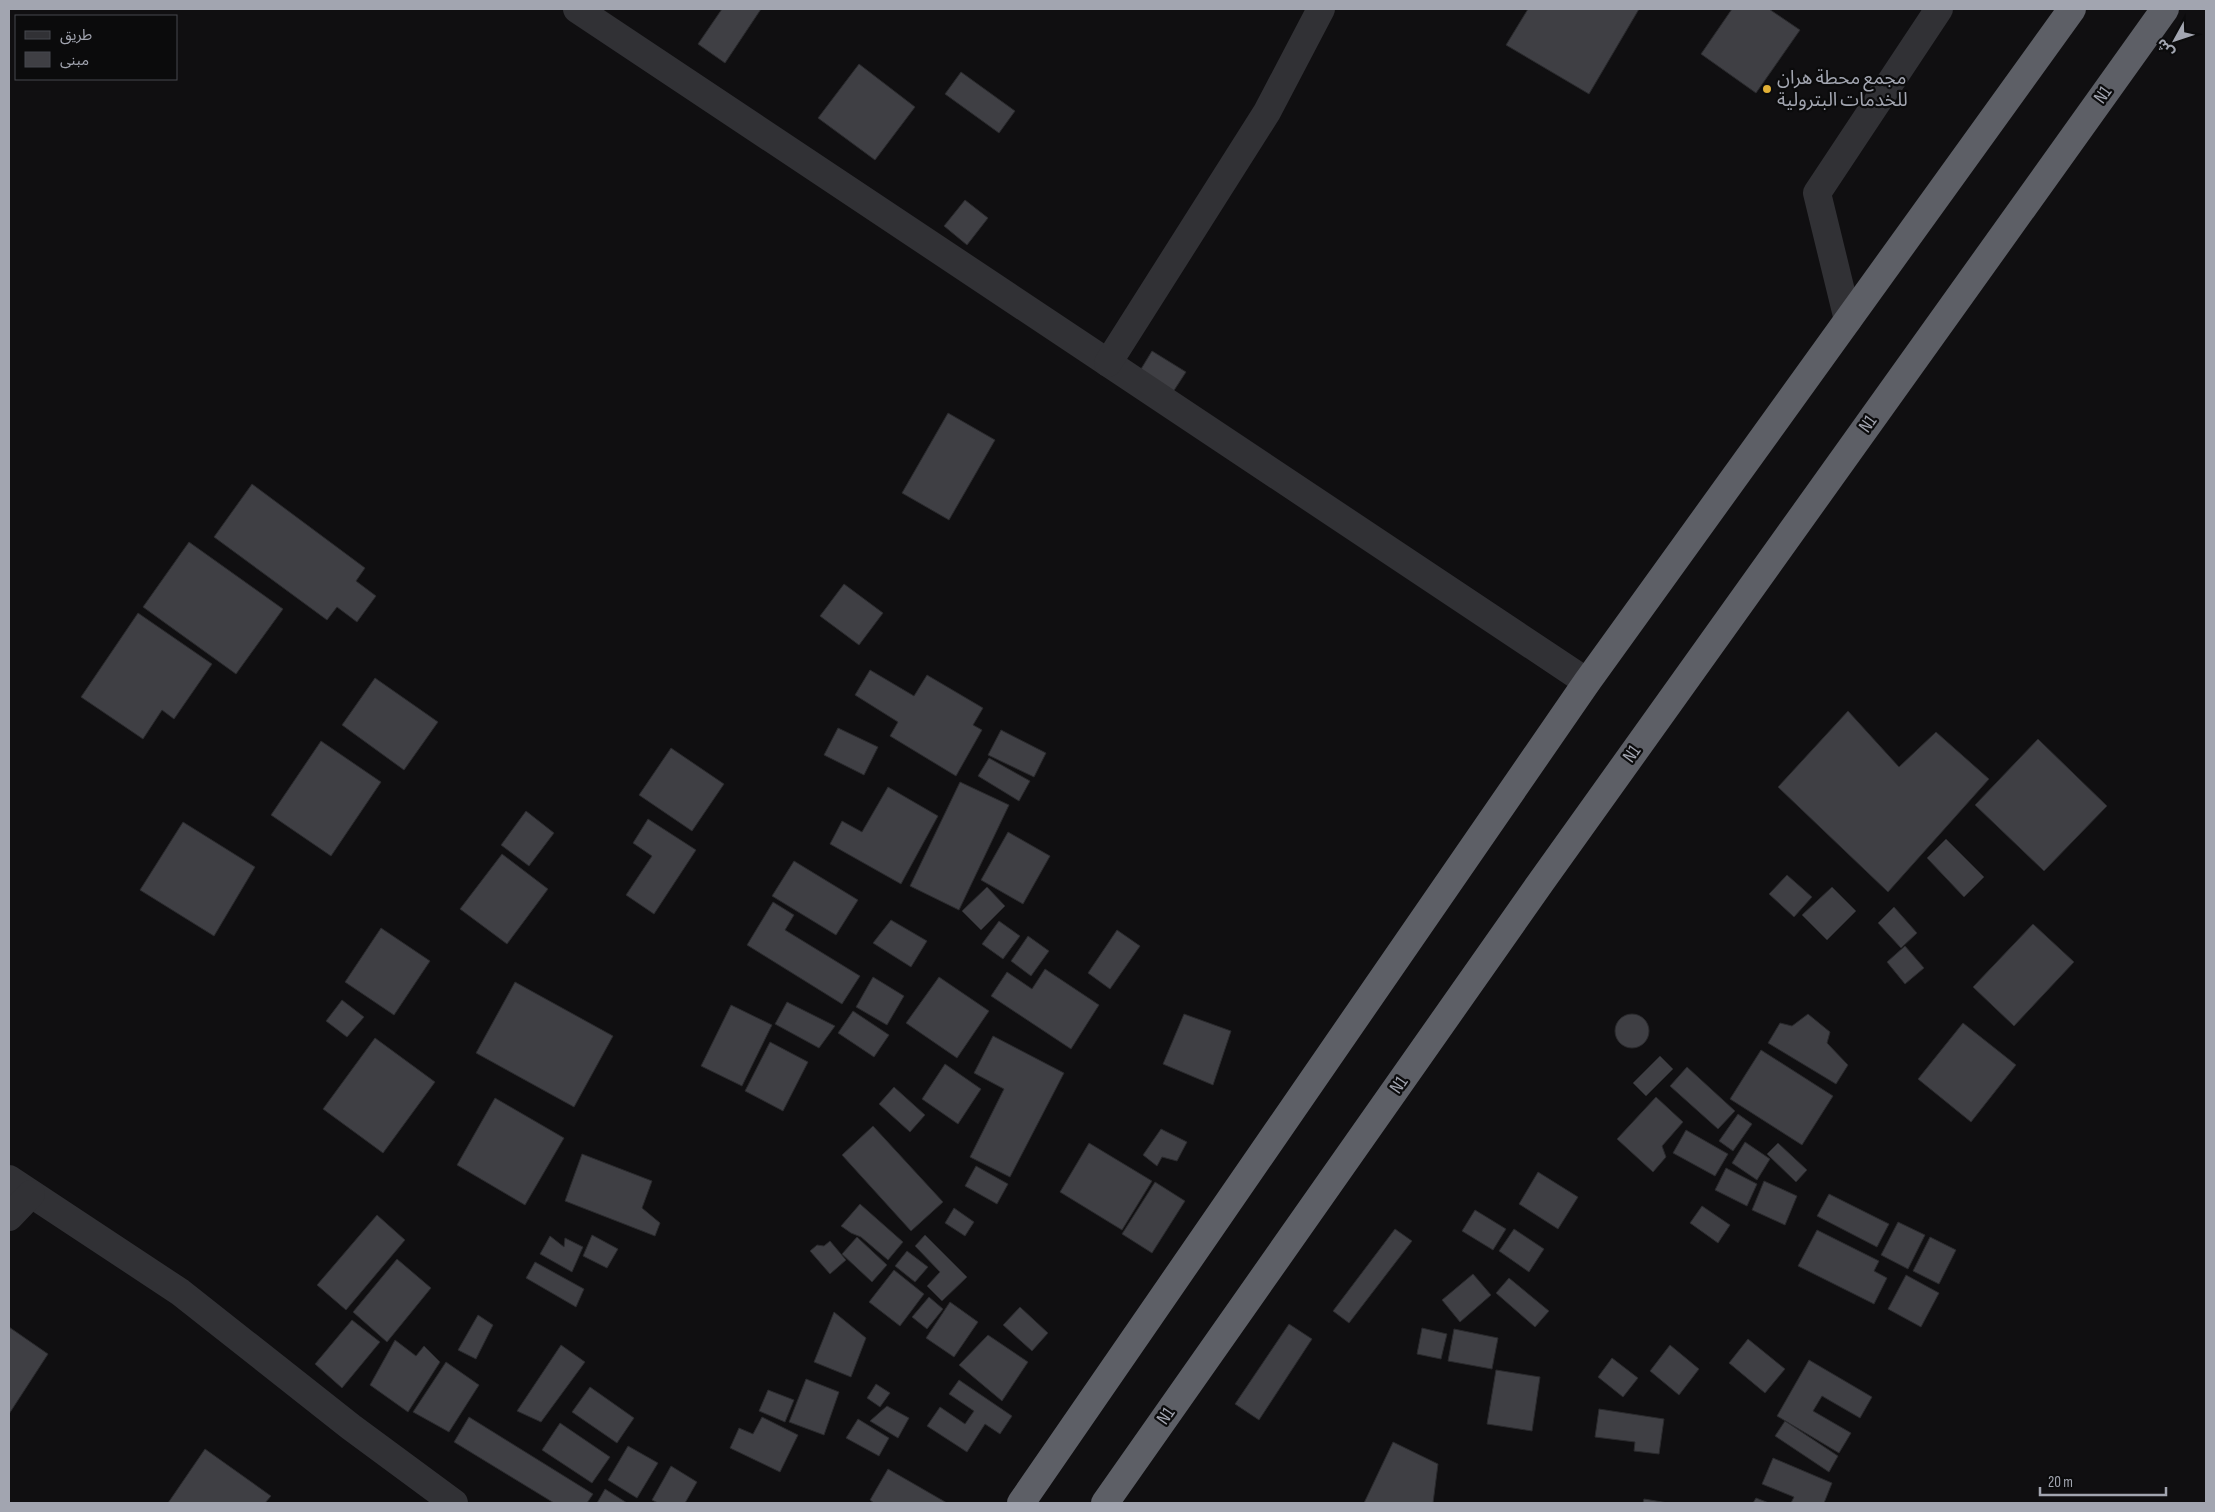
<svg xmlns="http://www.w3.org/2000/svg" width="2215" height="1512" viewBox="0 0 2215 1512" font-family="'Sofia Sans Condensed','Noto Sans Arabic',sans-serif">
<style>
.building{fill:#3f3f44;stroke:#2a2a2d}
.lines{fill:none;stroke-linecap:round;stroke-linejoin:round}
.minor{stroke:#313135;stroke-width:28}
.highway{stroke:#5d5f66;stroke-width:28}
.poi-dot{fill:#e2b036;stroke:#0b0b0c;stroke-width:2}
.labels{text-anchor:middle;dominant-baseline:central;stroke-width:4.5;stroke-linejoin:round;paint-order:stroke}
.poi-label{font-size:19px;fill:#a2a5b0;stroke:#0b0b0c;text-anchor:start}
.street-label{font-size:19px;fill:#a2a5b0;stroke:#0b0b0c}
</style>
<rect width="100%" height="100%" fill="#100f11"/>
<g class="building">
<polygon points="722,9 761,9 725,63 698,44"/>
<polygon points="1528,9 1639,9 1589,94 1506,45"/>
<polygon points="1732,9 1769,9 1800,30 1756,93 1701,54"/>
<polygon points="859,64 915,107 875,160 818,118"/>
<polygon points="961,72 1015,111 999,133 945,94"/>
<polygon points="965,200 988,218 967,245 944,226"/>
<polygon points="1152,351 1186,372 1171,395 1138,374"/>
<polygon points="948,413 995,440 949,520 902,493"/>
<polygon points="252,484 365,568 356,581 376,596 357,622 337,607 327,620 214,537"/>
<polygon points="189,542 283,609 236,674 143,607"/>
<polygon points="844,584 883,613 859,645 820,616"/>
<polygon points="138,613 212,664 174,719 162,710 143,739 81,697"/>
<polygon points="870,670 914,696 927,675 983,708 973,725 982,730 956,776 890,736 898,722 855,695"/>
<polygon points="375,678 438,722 404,770 342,725"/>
<polygon points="1848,711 1899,767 1936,732 1989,779 1888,892 1778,787"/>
<polygon points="838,728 878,747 864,775 824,755"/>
<polygon points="1001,730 1046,753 1034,777 988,755"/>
<polygon points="2038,739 2107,806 2044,871 1975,805"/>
<polygon points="321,741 381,782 331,856 271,815"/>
<polygon points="671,748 724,784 692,831 639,795"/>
<polygon points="989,758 1030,781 1019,801 978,776"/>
<polygon points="960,782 1009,805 959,910 910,886"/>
<polygon points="888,787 938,816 901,884 830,844 842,821 862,832"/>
<polygon points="526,811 554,833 529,866 501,845"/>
<polygon points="648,819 696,850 654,914 626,895 652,856 633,843"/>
<polygon points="183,822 255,867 214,936 140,890"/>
<polygon points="1008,832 1050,856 1023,904 981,880"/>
<polygon points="1946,839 1984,877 1964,897 1927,858"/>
<polygon points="502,854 548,889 507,944 460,909"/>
<polygon points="794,861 858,900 836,935 772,896"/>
<polygon points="1787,875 1812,897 1794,917 1769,894"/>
<polygon points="987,887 1005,906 981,930 962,911"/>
<polygon points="1832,887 1856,911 1827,940 1802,915"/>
<polygon points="773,902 794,915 785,930 860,976 842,1004 747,945"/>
<polygon points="1894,907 1917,933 1901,948 1878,923"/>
<polygon points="891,920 927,941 911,967 873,943"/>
<polygon points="999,921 1020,936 1003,959 982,944"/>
<polygon points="2033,924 2074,962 2014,1026 1973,987"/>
<polygon points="381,928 430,961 394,1015 345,982"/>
<polygon points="1117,930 1140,946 1110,989 1088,973"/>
<polygon points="1028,936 1049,951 1031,976 1011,961"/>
<polygon points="1905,946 1924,968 1905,984 1887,962"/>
<polygon points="1045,969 1099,1005 1071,1049 991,996 1007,972 1032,989"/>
<polygon points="873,977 904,996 887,1025 856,1007"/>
<polygon points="939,977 989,1011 957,1058 906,1023"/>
<polygon points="515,982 613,1036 574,1107 476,1053"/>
<polygon points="342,1000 364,1017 347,1037 326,1021"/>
<polygon points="787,1002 835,1026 819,1048 775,1024"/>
<polygon points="731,1005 772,1025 742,1086 701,1066"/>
<polygon points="853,1011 889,1035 874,1057 838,1033"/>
<polygon points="1184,1014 1231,1031 1213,1085 1163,1064"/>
<polygon points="1808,1014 1830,1032 1827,1043 1848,1065 1836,1084 1768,1043 1780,1023 1792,1026"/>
<circle cx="1632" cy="1031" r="17"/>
<polygon points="1963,1023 2016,1065 1971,1122 1918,1079"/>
<polygon points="993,1036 1064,1073 1010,1177 970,1157 1004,1089 974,1073"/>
<polygon points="375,1038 435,1082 383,1153 323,1109"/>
<polygon points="770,1042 808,1062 783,1111 745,1091"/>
<polygon points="1761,1050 1833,1096 1802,1145 1730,1099"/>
<polygon points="1660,1056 1673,1069 1646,1096 1633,1083"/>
<polygon points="945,1064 981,1089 958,1124 922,1099"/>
<polygon points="1687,1067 1735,1111 1718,1129 1670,1086"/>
<polygon points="894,1087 925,1115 910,1132 879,1104"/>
<polygon points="1656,1097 1683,1122 1662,1146 1666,1157 1653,1172 1617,1139"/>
<polygon points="495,1098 564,1138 525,1205 457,1165"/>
<polygon points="1738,1114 1752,1124 1733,1151 1719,1141"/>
<polygon points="873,1126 943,1202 911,1231 842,1155"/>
<polygon points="1161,1129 1187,1142 1177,1161 1162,1157 1157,1166 1143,1155"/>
<polygon points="1686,1130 1728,1154 1715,1176 1673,1153"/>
<polygon points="1745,1142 1770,1159 1757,1180 1732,1163"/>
<polygon points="1089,1143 1152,1181 1122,1230 1060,1192"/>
<polygon points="1778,1143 1807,1170 1796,1182 1767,1154"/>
<polygon points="582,1154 652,1181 642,1208 660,1223 655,1236 565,1201"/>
<polygon points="976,1166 1008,1184 997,1204 965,1186"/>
<polygon points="1726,1168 1757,1184 1747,1206 1715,1190"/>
<polygon points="1538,1172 1578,1197 1558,1229 1519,1204"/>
<polygon points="1764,1181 1797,1196 1785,1225 1752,1210"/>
<polygon points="1155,1182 1185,1201 1152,1253 1122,1234"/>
<polygon points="1829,1194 1889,1224 1877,1247 1817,1216"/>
<polygon points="860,1204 903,1242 888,1260 861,1237 851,1233 841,1226"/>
<polygon points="1702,1206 1730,1225 1718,1243 1690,1223"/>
<polygon points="954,1208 974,1222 965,1236 945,1223"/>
<polygon points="1475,1210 1506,1229 1493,1250 1462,1231"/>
<polygon points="377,1215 405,1240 346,1310 317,1285"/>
<polygon points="1898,1222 1925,1235 1908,1269 1881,1255"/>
<polygon points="1395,1229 1412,1241 1349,1323 1333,1311"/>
<polygon points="1514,1229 1544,1249 1529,1272 1499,1251"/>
<polygon points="1817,1230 1879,1261 1874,1271 1887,1278 1874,1304 1798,1266"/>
<polygon points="592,1235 618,1249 607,1268 583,1256"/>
<polygon points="925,1235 967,1277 942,1301 927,1286 940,1272 915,1246"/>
<polygon points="550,1236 564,1247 565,1238 583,1247 572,1272 540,1254"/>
<polygon points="857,1237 887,1265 872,1282 842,1254"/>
<polygon points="1930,1237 1956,1250 1939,1284 1913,1271"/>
<polygon points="830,1241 846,1260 830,1274 810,1251 817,1245 824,1246"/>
<polygon points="907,1251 928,1267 915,1282 895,1266"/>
<polygon points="397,1259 431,1288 387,1342 353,1312"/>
<polygon points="535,1262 584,1289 576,1307 526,1278"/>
<polygon points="894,1270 924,1294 900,1326 869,1302"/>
<polygon points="1473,1274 1491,1295 1460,1322 1442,1300"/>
<polygon points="1906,1275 1939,1293 1921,1327 1888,1309"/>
<polygon points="1509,1278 1549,1311 1535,1327 1496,1293"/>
<polygon points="929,1297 943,1309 927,1329 912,1317"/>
<polygon points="950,1302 978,1322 954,1357 926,1338"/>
<polygon points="1020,1307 1048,1333 1032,1351 1003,1325"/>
<polygon points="834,1312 866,1338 851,1377 814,1362"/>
<polygon points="478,1315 493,1325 476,1359 458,1350"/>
<polygon points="352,1320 380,1342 342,1388 315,1364"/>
<polygon points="1289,1324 1312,1339 1259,1420 1235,1404"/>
<polygon points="9,1327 48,1354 9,1414"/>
<polygon points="1422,1328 1447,1334 1441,1359 1417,1354"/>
<polygon points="1454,1329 1498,1338 1492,1369 1448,1361"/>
<polygon points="988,1335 1028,1362 1002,1401 959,1365"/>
<polygon points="1748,1339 1785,1369 1765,1393 1729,1363"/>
<polygon points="395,1340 416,1356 424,1346 440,1362 408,1412 370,1385"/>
<polygon points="561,1345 585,1362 541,1422 517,1411"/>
<polygon points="1670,1345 1699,1369 1679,1395 1650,1371"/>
<polygon points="1612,1358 1638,1378 1623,1397 1598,1377"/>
<polygon points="1809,1360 1872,1397 1860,1418 1822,1396 1813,1411 1851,1433 1839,1453 1777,1416"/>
<polygon points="446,1362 479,1385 449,1432 413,1412"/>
<polygon points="1496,1370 1540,1377 1532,1431 1487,1424"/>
<polygon points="806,1379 839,1392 824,1435 789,1422"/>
<polygon points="959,1380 1012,1416 1000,1434 985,1424 967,1452 927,1426 940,1407 965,1424 974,1411 949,1394"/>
<polygon points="876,1384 890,1393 880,1407 867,1398"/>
<polygon points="590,1387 634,1418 617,1443 572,1412"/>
<polygon points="768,1390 794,1400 785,1422 759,1411"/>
<polygon points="887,1406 909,1418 898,1438 870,1421"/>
<polygon points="1599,1409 1664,1419 1659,1454 1634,1451 1635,1442 1595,1437"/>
<polygon points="469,1417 593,1494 587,1503 554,1503 454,1442"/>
<polygon points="762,1417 798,1435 780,1472 730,1448 739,1428 753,1434"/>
<polygon points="858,1419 889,1438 879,1456 846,1438"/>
<polygon points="1785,1421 1838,1456 1829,1472 1775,1436"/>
<polygon points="560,1423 610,1457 592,1483 542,1450"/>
<polygon points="1393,1442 1438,1464 1433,1503 1364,1503"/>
<polygon points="628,1446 658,1463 637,1498 608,1480"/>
<polygon points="205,1449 271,1496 265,1503 168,1503"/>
<polygon points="1773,1458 1832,1483 1824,1503 1791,1503 1794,1497 1762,1484"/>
<polygon points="671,1466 697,1482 685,1503 658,1503 652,1500"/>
<polygon points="888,1469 947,1503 874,1503 870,1500"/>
<polygon points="605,1489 627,1503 597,1503"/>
<polygon points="1756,1498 1769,1503 1753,1503"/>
<polygon points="1644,1499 1668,1503 1643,1503"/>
</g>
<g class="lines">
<g class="minor">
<polyline points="577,9 1587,682"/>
<polyline points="1848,320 1817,193 1939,9"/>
<polyline points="1108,363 1267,112 1321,9"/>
<polyline points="9,1179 180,1292 351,1427 454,1503"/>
<polyline points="9,1217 31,1194"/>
</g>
<g class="highway">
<polyline points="1021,1503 1587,682 2072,9"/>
<polyline points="1105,1503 1541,882 2165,9"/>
</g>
</g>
<circle class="poi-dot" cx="1767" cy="89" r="5"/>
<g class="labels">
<g class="poi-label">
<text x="1777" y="78">مجمع محطة هران<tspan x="1777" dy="22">للخدمات البترولية</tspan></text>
</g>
<g class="street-label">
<text transform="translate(2103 95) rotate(-54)">N1</text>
<text transform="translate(1868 424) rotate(-54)">N1</text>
<text transform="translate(1632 754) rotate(-54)">N1</text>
<text transform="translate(1399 1085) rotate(-55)">N1</text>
<text transform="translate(1166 1416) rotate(-55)">N1</text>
</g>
</g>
<rect width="2215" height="1512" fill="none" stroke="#a2a5b0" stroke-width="20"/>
<rect x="15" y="15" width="162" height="65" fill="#0b0b0c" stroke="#47494e"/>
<rect x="25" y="31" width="25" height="8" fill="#313135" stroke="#47494e"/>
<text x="60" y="40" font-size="15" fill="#a2a5b0">طريق</text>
<rect x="25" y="52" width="25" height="15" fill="#3f3f44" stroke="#47494e"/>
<text x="60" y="65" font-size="15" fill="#a2a5b0">مبنى</text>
<g transform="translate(2175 40) rotate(230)" stroke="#0b0b0c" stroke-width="4" paint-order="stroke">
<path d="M0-4L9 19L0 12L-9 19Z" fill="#a2a5b0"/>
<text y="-8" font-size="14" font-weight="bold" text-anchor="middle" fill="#a2a5b0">ش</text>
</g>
<path d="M2040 1487v8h126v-8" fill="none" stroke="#a2a5b0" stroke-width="2.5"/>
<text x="2048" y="1487" font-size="15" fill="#a2a5b0" stroke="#0b0b0c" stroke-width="4" paint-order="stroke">20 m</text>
</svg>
